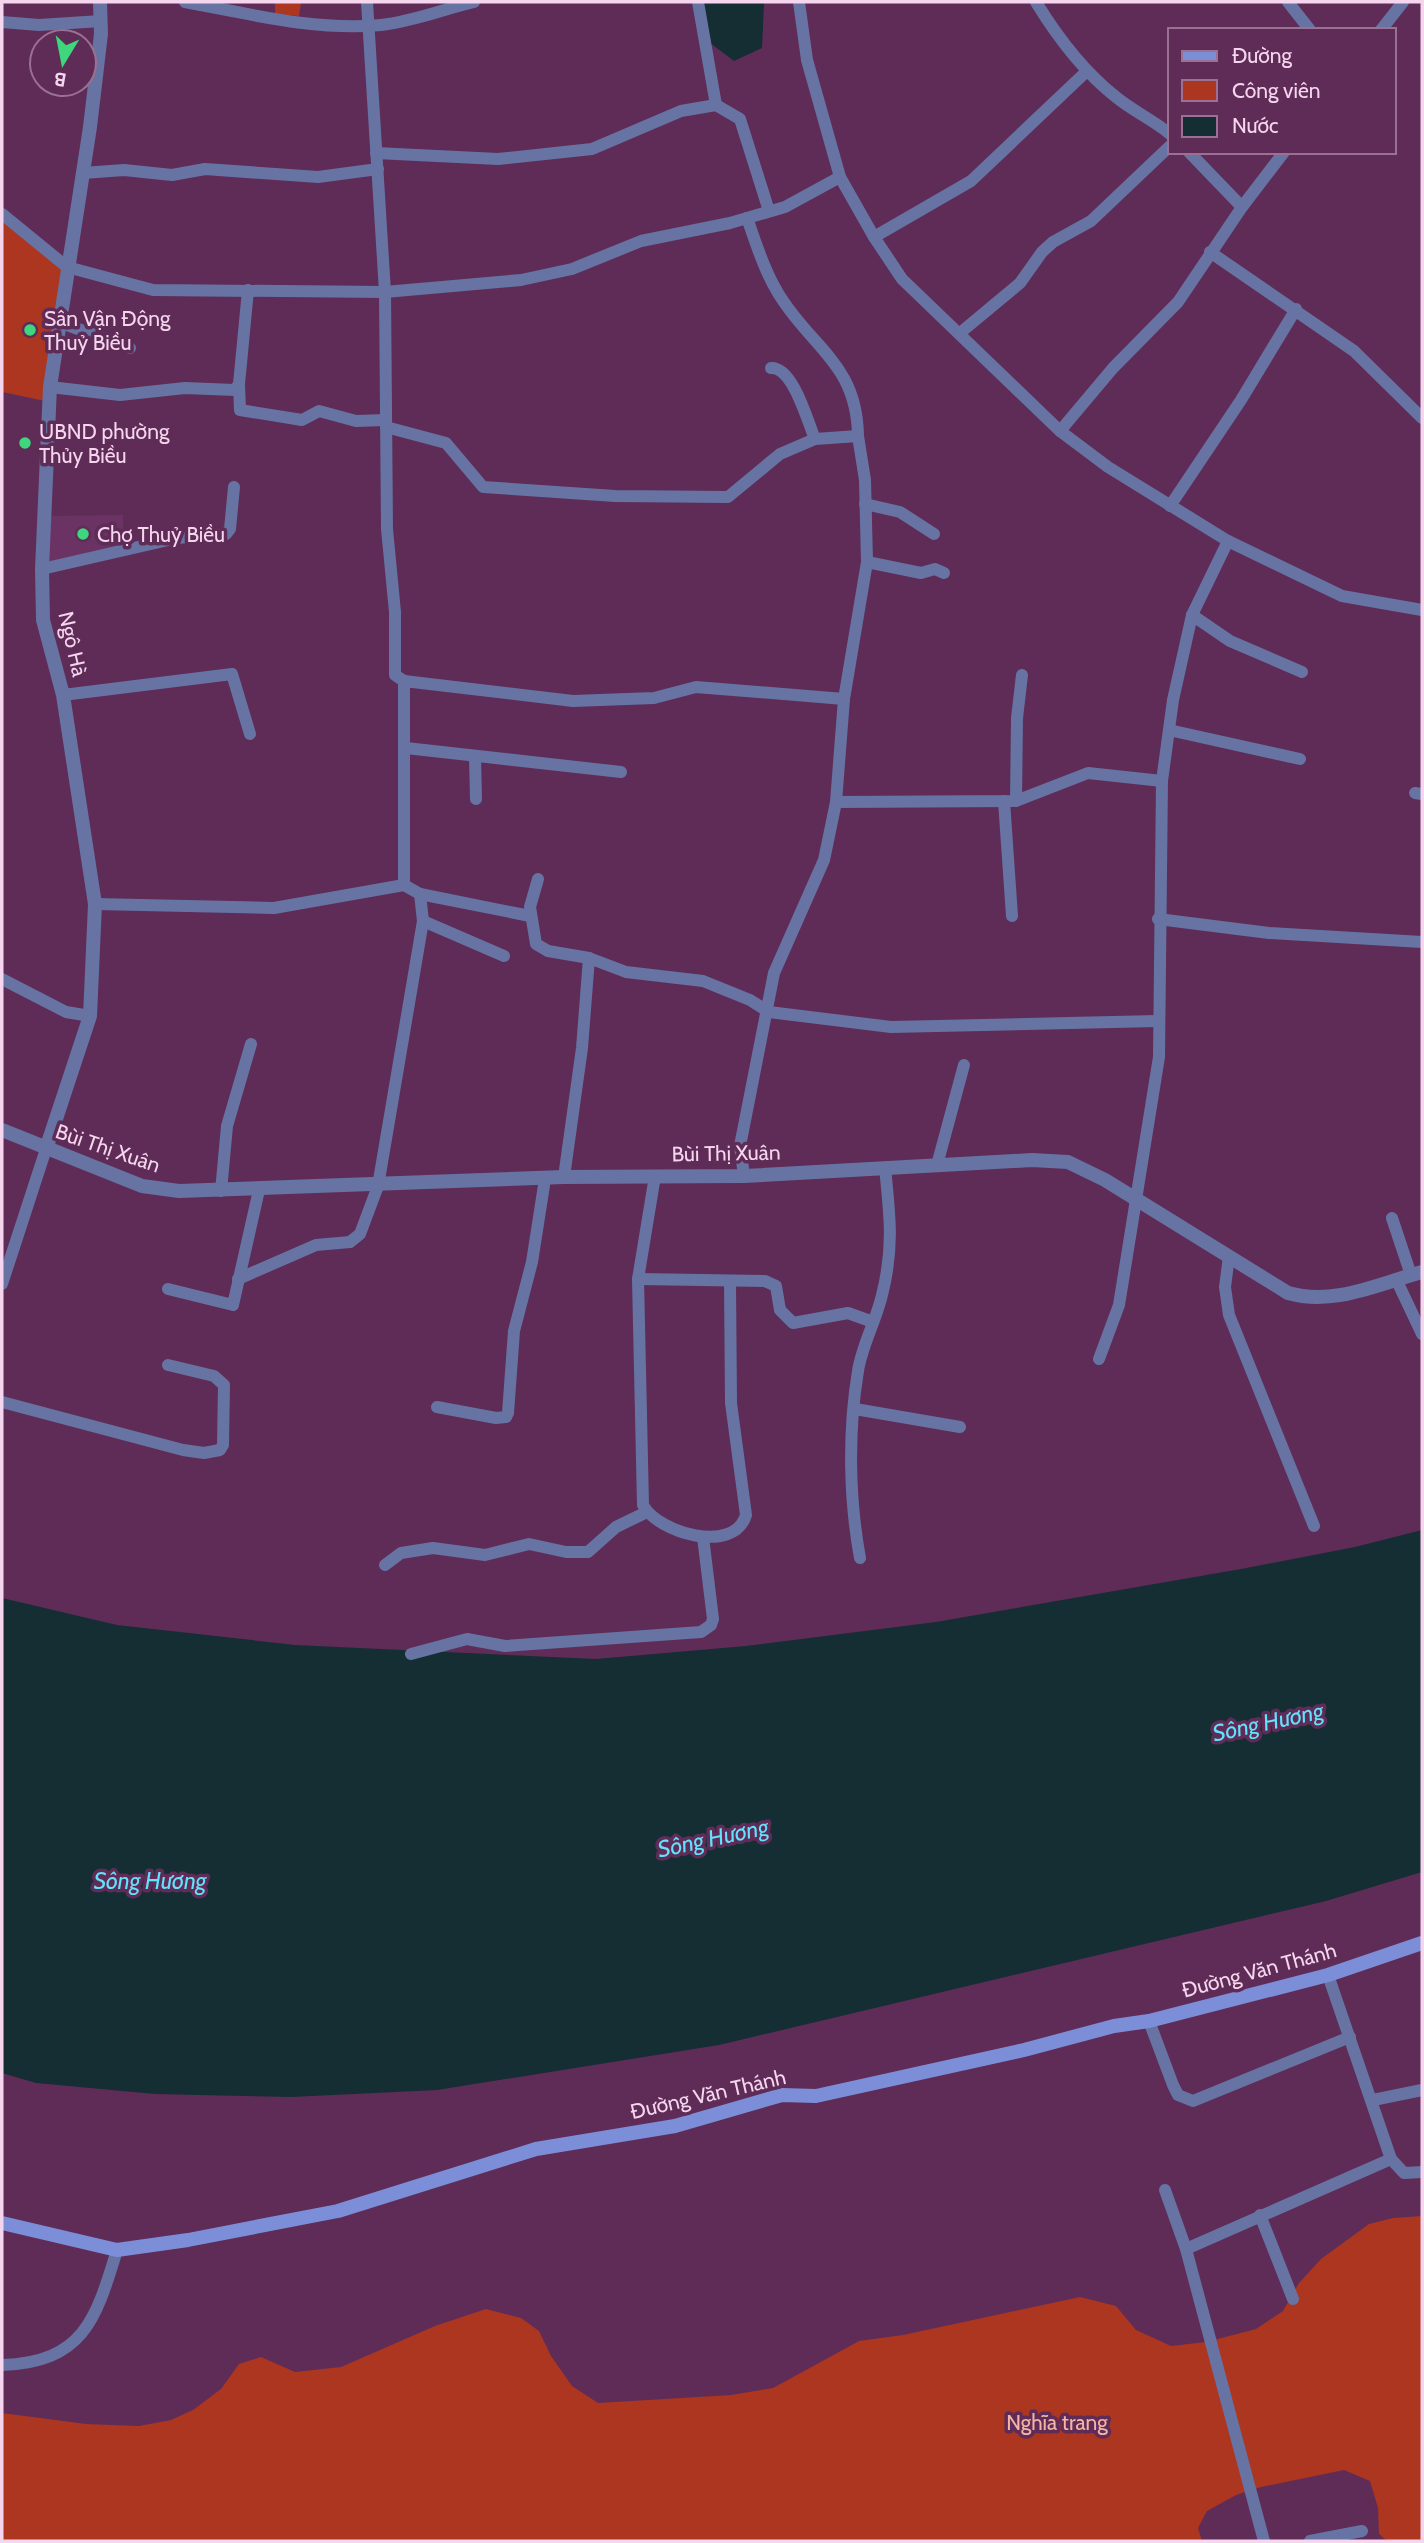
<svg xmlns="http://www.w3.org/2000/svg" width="1424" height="2543" viewBox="0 0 1424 2543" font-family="Cabin,sans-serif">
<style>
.built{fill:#6b3363}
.green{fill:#ac361f}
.water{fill:#142e34}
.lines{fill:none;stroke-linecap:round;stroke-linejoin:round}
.minor{stroke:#6773a3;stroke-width:12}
.tertiary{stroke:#6773a3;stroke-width:14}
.secondary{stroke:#7c8ed8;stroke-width:14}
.poi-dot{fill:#3ed77d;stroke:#5e2c57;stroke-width:2.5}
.labels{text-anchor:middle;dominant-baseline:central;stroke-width:7;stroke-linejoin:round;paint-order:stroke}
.poi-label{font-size:21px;fill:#f5d6ee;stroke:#5e2c57;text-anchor:start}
.street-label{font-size:21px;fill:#f5d6ee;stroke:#5e2c57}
.park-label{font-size:21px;fill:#f5b4a6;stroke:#5e2c57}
.water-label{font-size:23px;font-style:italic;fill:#62e3fc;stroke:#5e2c57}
</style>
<rect width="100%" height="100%" fill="#5e2c57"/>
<polygon class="built" points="123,515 123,551 42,569 45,516"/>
<g class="green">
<polygon points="275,2 301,2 299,16 275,14"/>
<polygon points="8,218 67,267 50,402 2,392 2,224"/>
<polygon points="1422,2216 1422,2541 1387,2541 1379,2534 1378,2508 1370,2481 1344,2470 1261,2487 1236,2495 1207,2511 1198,2528 1202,2541 2,2541 2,2413 86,2424 139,2426 171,2420 193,2410 221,2389 239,2364 261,2357 295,2372 341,2367 435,2326 486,2309 521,2318 539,2331 551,2356 572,2386 598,2403 731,2395 773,2388 859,2341 903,2335 1080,2297 1116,2306 1136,2330 1171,2346 1206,2342 1256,2329 1283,2311 1299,2283 1321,2259 1369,2224 1393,2218"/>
</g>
<g class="water">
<polygon points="702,2 764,2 762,48 734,61 710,43"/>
<polygon points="1422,1530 1422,1872 1326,1901 719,2045 437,2090 291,2097 155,2094 36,2083 2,2073 2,1598 117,1625 295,1645 596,1659 746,1646 936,1622 1241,1569 1355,1547"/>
</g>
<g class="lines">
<g class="minor">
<path d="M185 2C250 14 315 31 381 25 412 22 444 9 474 2"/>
<polyline points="698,2 716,105"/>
<polyline points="799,2 807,60 840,177 874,237 902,279 1060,431"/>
<path d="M1036 2C1058 38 1083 71 1116 97 1133 111 1153 120 1170 134"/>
<polyline points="1288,2 1310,30"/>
<polyline points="2,22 39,25 101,21"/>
<polyline points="1381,30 1403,2"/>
<polyline points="1189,152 1242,207"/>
<polyline points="1284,152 1242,207 1178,302 1113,368 1060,431 1108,467 1228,541 1342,596 1422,610"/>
<polyline points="376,153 498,159 592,149 681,111 716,105 740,119 769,211"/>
<polyline points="83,173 124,170 172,175 205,169 318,177 378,169"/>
<polyline points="2,214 67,267 153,290 385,292 521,280 572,269 641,241 730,223 785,207 840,177"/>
<path d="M747 218C756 243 764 270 778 293 811 348 857 363 858 436"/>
<polyline points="874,237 971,181 1087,71"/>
<polyline points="1210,252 1354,351 1422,418"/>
<polyline points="59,322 130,348"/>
<polyline points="960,333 1020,283 1042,252 1053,242 1091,221 1170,146"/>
<path d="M771 368C793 367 807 420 815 439"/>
<polyline points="239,384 240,410 302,420 319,411 356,421 386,420"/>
<polyline points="50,387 120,395 185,388 235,390 239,384 248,290"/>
<polyline points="386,427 446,443 483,487 615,496 728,497 780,454 815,439 858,436 865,480 867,562 844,699 836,802"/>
<polyline points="865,504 900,512 934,534"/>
<polyline points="1170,506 1241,400 1296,309"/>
<polyline points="867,562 921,573 935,569 944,573"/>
<polyline points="42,569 177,538 226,534 230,529 234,487"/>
<polyline points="1192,615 1230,641 1302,672"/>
<polyline points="404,681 573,701 654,698 696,687 844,699"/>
<polyline points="63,695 232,674 250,734"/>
<polyline points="1169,730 1300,759"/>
<polyline points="406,748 621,772"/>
<polyline points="475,756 476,799"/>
<polyline points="1415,793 1422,794"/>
<polyline points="1004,801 1012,916"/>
<polyline points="1016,801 1017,718 1022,675"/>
<polyline points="538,879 530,907 536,944 548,951 589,958 626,972 703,981 750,1000 769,1012 891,1027 1157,1021"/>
<polyline points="420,894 530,916"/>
<polyline points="95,904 274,908 404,885"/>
<polyline points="1158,919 1269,933 1422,942"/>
<polyline points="423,921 504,956"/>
<polyline points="2,979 66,1012 90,1016"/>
<polyline points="937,1165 964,1065"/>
<path d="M655 1176 638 1279 643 1505C658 1533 734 1555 746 1515L731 1403 730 1282"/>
<polyline points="744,1176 740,1146 774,973 824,860 836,802 1016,801 1088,773 1162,781"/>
<polyline points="564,1177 582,1048 589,958"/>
<polyline points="221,1191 227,1126 251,1044"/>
<polyline points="1392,1218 1411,1275"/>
<polyline points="1229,1256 1225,1287 1229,1315 1314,1526"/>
<polyline points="238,1279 316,1245 350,1242 360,1234 378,1186 423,921 420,894 404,885 404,681 395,675 395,612 387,529 385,292 367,2"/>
<polyline points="638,1279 765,1281 776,1286 780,1310 793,1323 848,1313 873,1322"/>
<polyline points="1396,1279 1422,1334"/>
<polyline points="2,1284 46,1149"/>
<polyline points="168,1289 233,1305 259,1190"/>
<polyline points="1099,1359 1119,1305 1159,1057 1162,781 1173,700 1192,615 1228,541"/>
<polyline points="2,1402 183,1450 204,1453 220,1450 223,1445 224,1385 214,1376 168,1365"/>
<polyline points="437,1407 496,1418 506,1417 508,1413 514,1331 532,1262 545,1179"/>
<polyline points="855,1409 960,1427"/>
<path d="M860 1558C849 1498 848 1431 858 1371 862 1345 876 1321 882 1295 894 1248 890 1216 885 1168"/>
<polyline points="385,1565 401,1553 433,1548 485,1555 529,1544 566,1552 588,1552 616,1527 647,1512"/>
<polyline points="411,1654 467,1639 505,1646 701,1632 711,1625 713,1619 703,1537"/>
<polyline points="1149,2021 1173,2085 1178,2095 1193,2101 1350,2037"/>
<polyline points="1373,2100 1422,2090"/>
<polyline points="1391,2159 1404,2173 1422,2172"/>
<polyline points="1165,2190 1186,2249"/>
<polyline points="1260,2215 1293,2299"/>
<path d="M2 2365C84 2362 96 2319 117 2250"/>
<polyline points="1264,2541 1186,2249 1391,2159 1328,1975"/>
<polyline points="1310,2541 1362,2531"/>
</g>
<g class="tertiary">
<path d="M2 1130 142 1186 179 1191 564 1177 744 1176 1032 1160 1068 1162 1105 1180 1288 1293C1334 1306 1378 1284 1422 1272"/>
<polyline points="46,1149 90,1016 95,904 63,695 43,620 42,569 50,387 90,127 101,34 100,2"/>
</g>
<polyline class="secondary" points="2,2223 117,2250 188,2240 338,2211 536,2149 675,2126 782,2095 816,2096 1024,2050 1114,2026 1149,2021 1328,1975 1422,1943"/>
</g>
<g class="poi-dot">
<circle cx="30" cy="330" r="7"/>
<circle cx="25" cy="443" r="7"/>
<circle cx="83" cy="534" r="7"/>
</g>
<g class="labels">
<g class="poi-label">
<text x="44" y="318">Sân Vận Động<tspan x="44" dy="24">Thuỷ Biều</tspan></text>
<text x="39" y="431">UBND phường<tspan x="39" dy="24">Thủy Biều</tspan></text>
<text x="97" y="534">Chợ Thuỷ Biều</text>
</g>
<g class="street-label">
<text transform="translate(73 644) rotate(77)">Ngô Hà</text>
<text transform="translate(108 1148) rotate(19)">Bùi Thị Xuân</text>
<text transform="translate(726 1153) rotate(-1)">Bùi Thị Xuân</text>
<text transform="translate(1259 1970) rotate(-15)">Đường Văn Thánh</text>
<text transform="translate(708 2094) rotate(-13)">Đường Văn Thánh</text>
</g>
<g class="park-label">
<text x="1057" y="2422">Nghĩa trang</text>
</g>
<g class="water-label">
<text transform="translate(1268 1722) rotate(-12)">Sông Hương</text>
<text transform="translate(713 1838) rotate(-12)">Sông Hương</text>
<text x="150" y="1881">Sông Hương</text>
</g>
</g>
<rect width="1424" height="2543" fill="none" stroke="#f5d6ee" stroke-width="7"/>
<rect x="1168" y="28" width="228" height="126" fill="#5e2c57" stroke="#9a7093" stroke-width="2"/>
<rect x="1182" y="51" width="35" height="10" fill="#7c8ed8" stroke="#9a7093" stroke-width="2"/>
<text x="1232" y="63" font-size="21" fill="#f5d6ee">Đường</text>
<rect x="1182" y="80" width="35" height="21" fill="#ac361f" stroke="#9a7093" stroke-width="2"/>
<text x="1232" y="98" font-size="21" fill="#f5d6ee">Công viên</text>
<rect x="1182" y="116" width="35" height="21" fill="#142e34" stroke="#9a7093" stroke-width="2"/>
<text x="1232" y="133" font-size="21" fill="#f5d6ee">Nước</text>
<g transform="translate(63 63) rotate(190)"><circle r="33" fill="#5e2c57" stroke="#9a7093" stroke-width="2"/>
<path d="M0-5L12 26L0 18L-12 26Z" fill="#3ed77d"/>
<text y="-10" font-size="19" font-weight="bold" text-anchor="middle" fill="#f5d6ee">B</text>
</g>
</svg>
